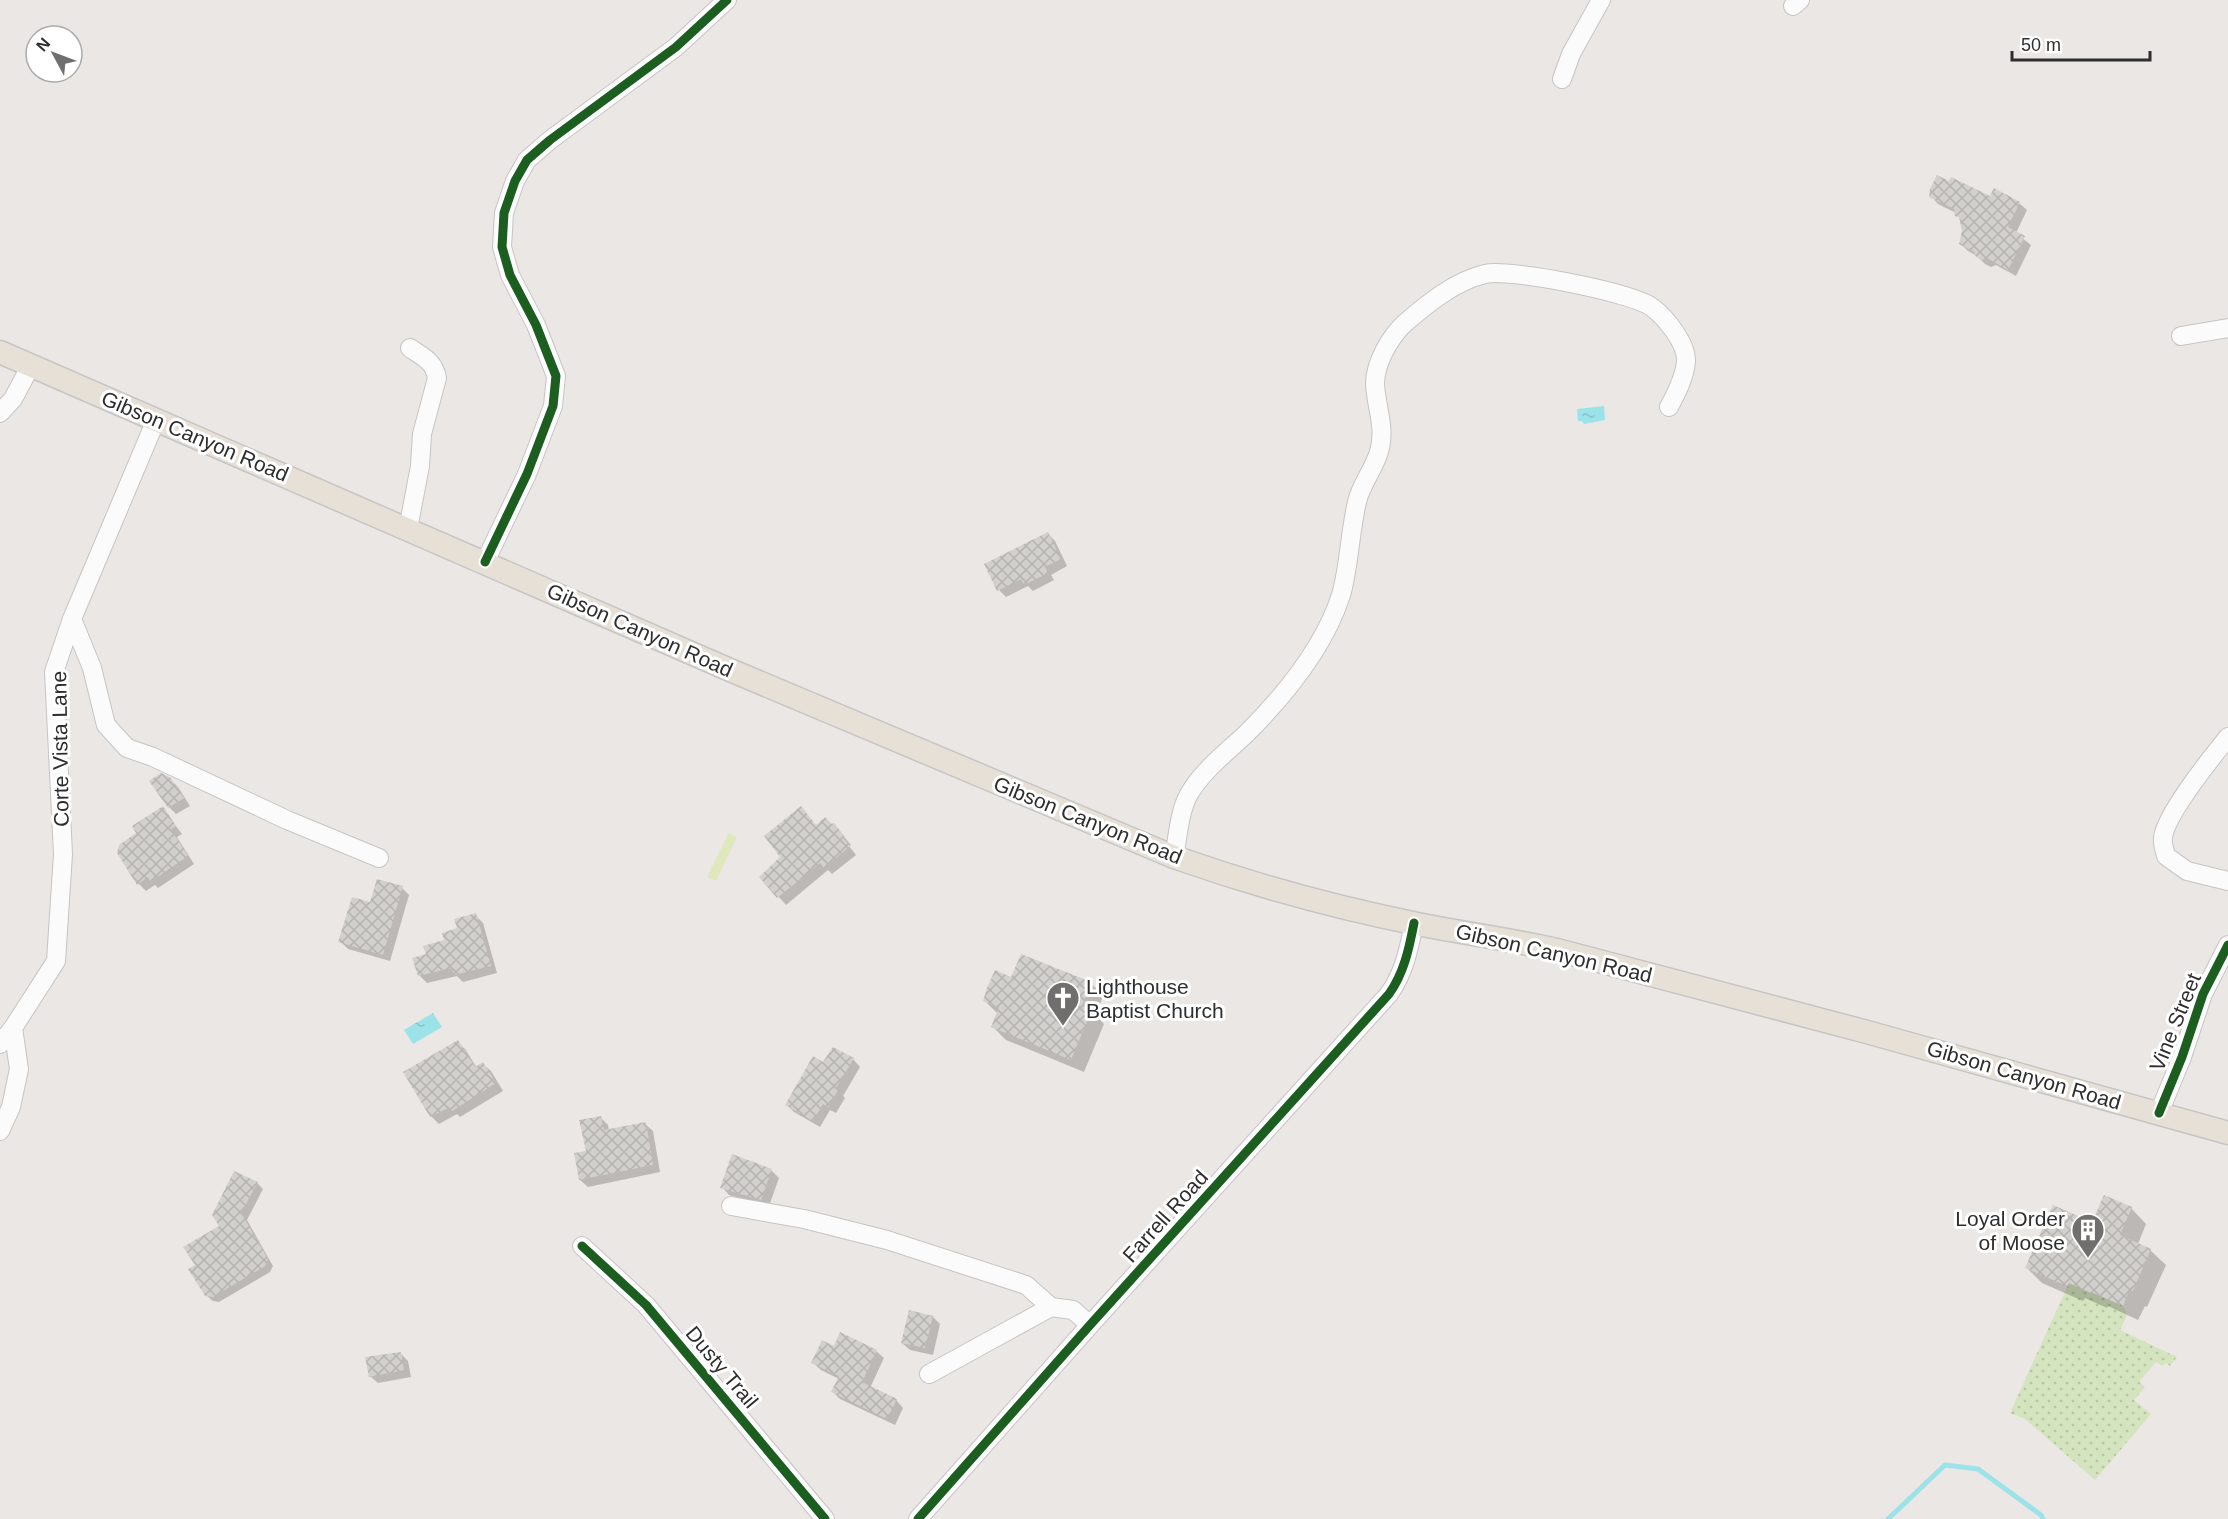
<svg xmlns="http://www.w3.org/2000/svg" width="2228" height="1519" viewBox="0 0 2228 1519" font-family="Helvetica,sans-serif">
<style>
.park{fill:url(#park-dots)}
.pitch{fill:#dfe8bd}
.water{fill:url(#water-ripples)}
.shadow{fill:#0003}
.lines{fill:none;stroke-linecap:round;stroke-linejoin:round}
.stream{stroke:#9ce2e9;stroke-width:5}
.building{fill:url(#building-cross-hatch)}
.minor-casing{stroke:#c6c4c4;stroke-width:20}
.major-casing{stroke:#c6c4c4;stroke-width:25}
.minor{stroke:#fcfbfb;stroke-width:18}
.major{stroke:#e7e0d6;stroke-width:22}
.cycleway-casing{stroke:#fff;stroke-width:13}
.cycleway{stroke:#1b5e20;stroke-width:9}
.labels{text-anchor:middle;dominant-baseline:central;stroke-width:6;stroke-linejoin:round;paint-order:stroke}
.street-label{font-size:21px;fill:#2e2e2e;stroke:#fff}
.poi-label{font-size:21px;fill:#2e2e2e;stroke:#fff;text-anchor:start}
</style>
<defs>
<pattern id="park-dots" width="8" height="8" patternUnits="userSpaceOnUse" patternTransform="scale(1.5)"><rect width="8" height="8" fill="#d4e4bf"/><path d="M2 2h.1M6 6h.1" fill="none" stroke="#b6c4a4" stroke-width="1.8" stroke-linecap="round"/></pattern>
<pattern id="water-ripples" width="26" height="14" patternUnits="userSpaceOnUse" patternTransform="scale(1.5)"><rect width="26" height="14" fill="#9ce2e9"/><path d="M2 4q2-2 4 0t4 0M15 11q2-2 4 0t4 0" fill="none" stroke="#87c2c8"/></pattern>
<pattern id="building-cross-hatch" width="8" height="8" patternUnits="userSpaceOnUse" patternTransform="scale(1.5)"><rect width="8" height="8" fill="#d2d0cd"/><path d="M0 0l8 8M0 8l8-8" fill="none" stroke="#b5b3b0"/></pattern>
</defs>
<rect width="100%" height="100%" fill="#ebe7e4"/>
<polygon class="park" points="2069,1283 2123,1306 2127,1315 2120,1330 2177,1357 2170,1366 2166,1363 2162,1366 2156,1362 2139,1382 2145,1387 2134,1400 2151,1414 2095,1480 2025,1419 2010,1413"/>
<polygon class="pitch" points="729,833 737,837 716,881 707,877"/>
<g class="water">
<polygon points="1604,406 1605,420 1584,424 1582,421 1578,421 1577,409"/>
<polygon points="433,1013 442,1027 413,1044 404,1030"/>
</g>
<g class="shadow">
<polygon points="1931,196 1991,198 2019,203 2027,210 2016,233 2031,245 2016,276 1996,265 1991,267 1985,264 1977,256 1968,251 1961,244 1964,231 1961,219 1956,213 1938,204"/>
<polygon points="1047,533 1055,541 1067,566 1051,575 1054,580 1033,591 1028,586 1006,597 999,590"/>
<polygon points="170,779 178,787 190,806 176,814 169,807"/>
<polygon points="162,808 182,834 177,837 194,864 158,888 155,885 146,891 139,884 138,833"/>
<polygon points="834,825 851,845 849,846 856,855 832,874 828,870 786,905 761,877 816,826"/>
<polygon points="402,888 409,895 390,961 348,949 340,941 371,904"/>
<polygon points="475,915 483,923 497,973 463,982 457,976 427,983 419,975 428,955"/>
<polygon points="1022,956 1091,983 1103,996 1096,1015 1104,1024 1084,1072 1006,1040 993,1027 998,1014 984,1000 1012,979"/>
<polygon points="458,1042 465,1049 477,1068 483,1064 491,1071 503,1091 460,1117 457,1114 439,1124 431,1116"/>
<polygon points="853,1059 860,1067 843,1096 845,1098 836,1113 830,1110 820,1127 794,1112 787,1105 824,1064"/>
<polygon points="600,1117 608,1125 609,1131 645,1124 653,1131 660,1172 588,1187 580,1180 587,1152"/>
<polygon points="771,1170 779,1178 769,1206 729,1195 722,1187"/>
<polygon points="257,1183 263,1189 247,1220 273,1266 270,1272 219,1302 213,1301 206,1295 197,1265 221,1227"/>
<polygon points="2131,1208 2146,1224 2138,1244 2150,1250 2166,1265 2147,1307 2145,1306 2138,1320 2108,1306 2107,1308 2085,1298 2083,1301 2042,1283 2026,1267 2093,1224"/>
<polygon points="933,1317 940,1324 933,1355 910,1350 902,1343"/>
<polygon points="834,1348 876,1351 884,1358 870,1388 896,1400 903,1408 895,1425 840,1399 832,1391 839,1379 821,1370 813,1363"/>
<polygon points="400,1353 408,1361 411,1377 378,1383 370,1376"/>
</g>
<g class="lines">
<polyline class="stream" points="1888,1519 1945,1465 1978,1469 2041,1515 2043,1519"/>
</g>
<g class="building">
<polygon points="1937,175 1949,181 1951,177 1990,196 1994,188 2020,202 2008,227 2025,236 2008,270 1987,258 1983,260 1976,257 1974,252 1959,244 1962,231 1959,217 1955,216 1954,209 1929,197 1930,189"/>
<polygon points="1048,532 1061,559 1045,567 1048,573 1024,585 1021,579 997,591 984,564"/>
<polygon points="161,773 171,778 184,798 168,808 149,781"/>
<polygon points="163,806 176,826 171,829 188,856 150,882 148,877 137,885 117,853 119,845 136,833 132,826"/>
<polygon points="801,806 816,825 825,817 832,824 834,823 845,837 843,838 850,846 824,868 820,863 777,898 759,877 780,857 764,836"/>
<polygon points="377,879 403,886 383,955 338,942 352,897 370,902"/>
<polygon points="476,913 491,966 454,975 452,968 418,976 412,958 426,954 423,946 444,940 442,933 457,928 454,919"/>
<polygon points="1021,954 1091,982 1082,1006 1092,1009 1071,1060 991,1027 999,1007 983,1001 987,988 995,970 1011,977"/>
<polygon points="458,1040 475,1067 483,1062 496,1083 452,1111 450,1107 430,1117 403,1072"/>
<polygon points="833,1047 854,1058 836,1088 838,1090 828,1107 823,1104 813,1121 785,1105 813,1056 823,1062"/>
<polygon points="601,1116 604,1130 646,1122 653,1165 579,1180 574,1153 586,1151 579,1120"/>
<polygon points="732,1154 772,1169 761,1200 720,1188"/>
<polygon points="234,1171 258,1182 241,1213 268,1259 265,1266 213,1297 205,1296 188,1269 195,1265 183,1247 219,1226 212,1215"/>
<polygon points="2104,1195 2132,1207 2120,1235 2151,1249 2132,1293 2129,1291 2123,1306 2092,1292 2091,1293 2069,1283 2067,1286 2025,1268 2053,1205 2092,1222"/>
<polygon points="909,1310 933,1316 925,1348 901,1343"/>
<polygon points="840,1332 877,1350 862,1382 897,1399 887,1419 831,1392 839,1376 811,1363 822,1340 834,1346"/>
<polygon points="401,1352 404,1370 369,1377 365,1357"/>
</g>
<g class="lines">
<g class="minor-casing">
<g id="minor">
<polyline points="1793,6 1800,0"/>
<polyline points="1562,79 1571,54 1601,0"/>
<polyline points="2181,336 2228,328"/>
<polyline points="0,413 13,399 31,365"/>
<path d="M408 529 420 466 422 434 437 378C434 361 423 357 410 348"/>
<polyline points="485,562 527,474 553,406 556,376 536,325 510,275 502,247 504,213 515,181 527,160 550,140 676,47 727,0"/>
<polyline points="72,619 92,668 106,725 127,748 153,757 287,820 379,858"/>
<path d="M2228 737C2212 757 2165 815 2163 838 2162 844 2165 851 2166 856L2187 871 2228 881"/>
<path d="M1174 857C1178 837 1179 812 1189 794 1203 770 1227 752 1247 733 1285 695 1324 648 1341 595 1349 568 1350 531 1357 502 1361 483 1376 467 1380 448 1385 425 1376 406 1375 384 1375 363 1390 337 1405 323 1427 304 1455 281 1485 274 1509 268 1635 293 1653 308 1666 318 1687 344 1686 361 1685 377 1676 394 1669 407"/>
<polyline points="0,1044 13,1028 56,961 63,854 54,672 72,619 156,420"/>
<polyline points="2159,1113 2182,1057 2203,994 2228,945"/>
<polyline points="0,1131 11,1107 19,1069 13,1028"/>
<polyline points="731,1206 804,1219 887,1240 1026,1285 1051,1307"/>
<polyline points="582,1246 646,1305 825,1519"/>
<polyline points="929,1374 1051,1307 1073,1310 1090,1325"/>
<path d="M918 1519 1090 1325 1389 994C1404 973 1409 949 1414 923"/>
</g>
</g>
<g class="major-casing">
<path id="major" d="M0 352 730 670 1174 857C1251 884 1333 907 1413 923 1461 933 1509 939 1557 950L1867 1032 2228 1133"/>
</g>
<use href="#minor" class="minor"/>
<use href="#major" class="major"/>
<g class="cycleway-casing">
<g id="cycleway">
<polyline points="485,562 527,474 553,406 556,376 536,325 510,275 502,247 504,213 515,181 527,160 550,140 676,47 727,0"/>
<polyline points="2159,1113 2182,1057 2203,994 2228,945"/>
<polyline points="582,1246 646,1305 825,1519"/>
<path d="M918 1519 1090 1325 1389 994C1404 973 1409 949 1414 923"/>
</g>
</g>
<use href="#cycleway" class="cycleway"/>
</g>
<defs>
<g id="church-pin" transform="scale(1.725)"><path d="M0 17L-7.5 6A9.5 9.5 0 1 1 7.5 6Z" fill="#706f6e" stroke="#fff"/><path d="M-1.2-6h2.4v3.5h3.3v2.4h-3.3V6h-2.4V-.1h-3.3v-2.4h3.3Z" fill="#fff"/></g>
<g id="building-pin" transform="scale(1.725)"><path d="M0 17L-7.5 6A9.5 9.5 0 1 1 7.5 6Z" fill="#706f6e" stroke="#fff"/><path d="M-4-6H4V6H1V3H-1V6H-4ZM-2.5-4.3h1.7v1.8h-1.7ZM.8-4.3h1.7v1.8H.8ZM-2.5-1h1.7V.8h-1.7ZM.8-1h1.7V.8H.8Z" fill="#fff"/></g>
</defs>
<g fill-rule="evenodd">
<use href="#church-pin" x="1063" y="998"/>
<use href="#building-pin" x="2088" y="1230"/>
</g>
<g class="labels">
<g class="street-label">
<text transform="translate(195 436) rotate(23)">Gibson Canyon Road</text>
<text transform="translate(640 630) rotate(24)">Gibson Canyon Road</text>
<text transform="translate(60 749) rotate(-91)">Corte Vista Lane</text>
<text transform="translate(1088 820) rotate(22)">Gibson Canyon Road</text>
<text transform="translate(1554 953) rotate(13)">Gibson Canyon Road</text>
<text transform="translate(2175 1022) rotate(-68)">Vine Street</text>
<text transform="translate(2024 1075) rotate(16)">Gibson Canyon Road</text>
<text transform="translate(1165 1216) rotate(-48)">Farrell Road</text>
<text transform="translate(722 1367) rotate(50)">Dusty Trail</text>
</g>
<g class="poi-label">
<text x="1086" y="986">Lighthouse<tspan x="1086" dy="24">Baptist Church</tspan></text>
<text x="2065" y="1218" text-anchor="end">Loyal Order<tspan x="2065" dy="24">of Moose</tspan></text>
</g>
</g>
<g transform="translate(54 54) rotate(311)"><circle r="28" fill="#ffffff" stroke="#ababab" stroke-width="1.5"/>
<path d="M0-4.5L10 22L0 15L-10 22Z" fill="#706f6e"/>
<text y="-9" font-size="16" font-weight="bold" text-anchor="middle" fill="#2e2e2e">N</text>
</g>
<path d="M2012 51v9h138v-9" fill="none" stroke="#2e2e2e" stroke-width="3"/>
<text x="2021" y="51" font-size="18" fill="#2e2e2e" stroke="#ffffff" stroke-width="4.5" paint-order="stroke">50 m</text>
</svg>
